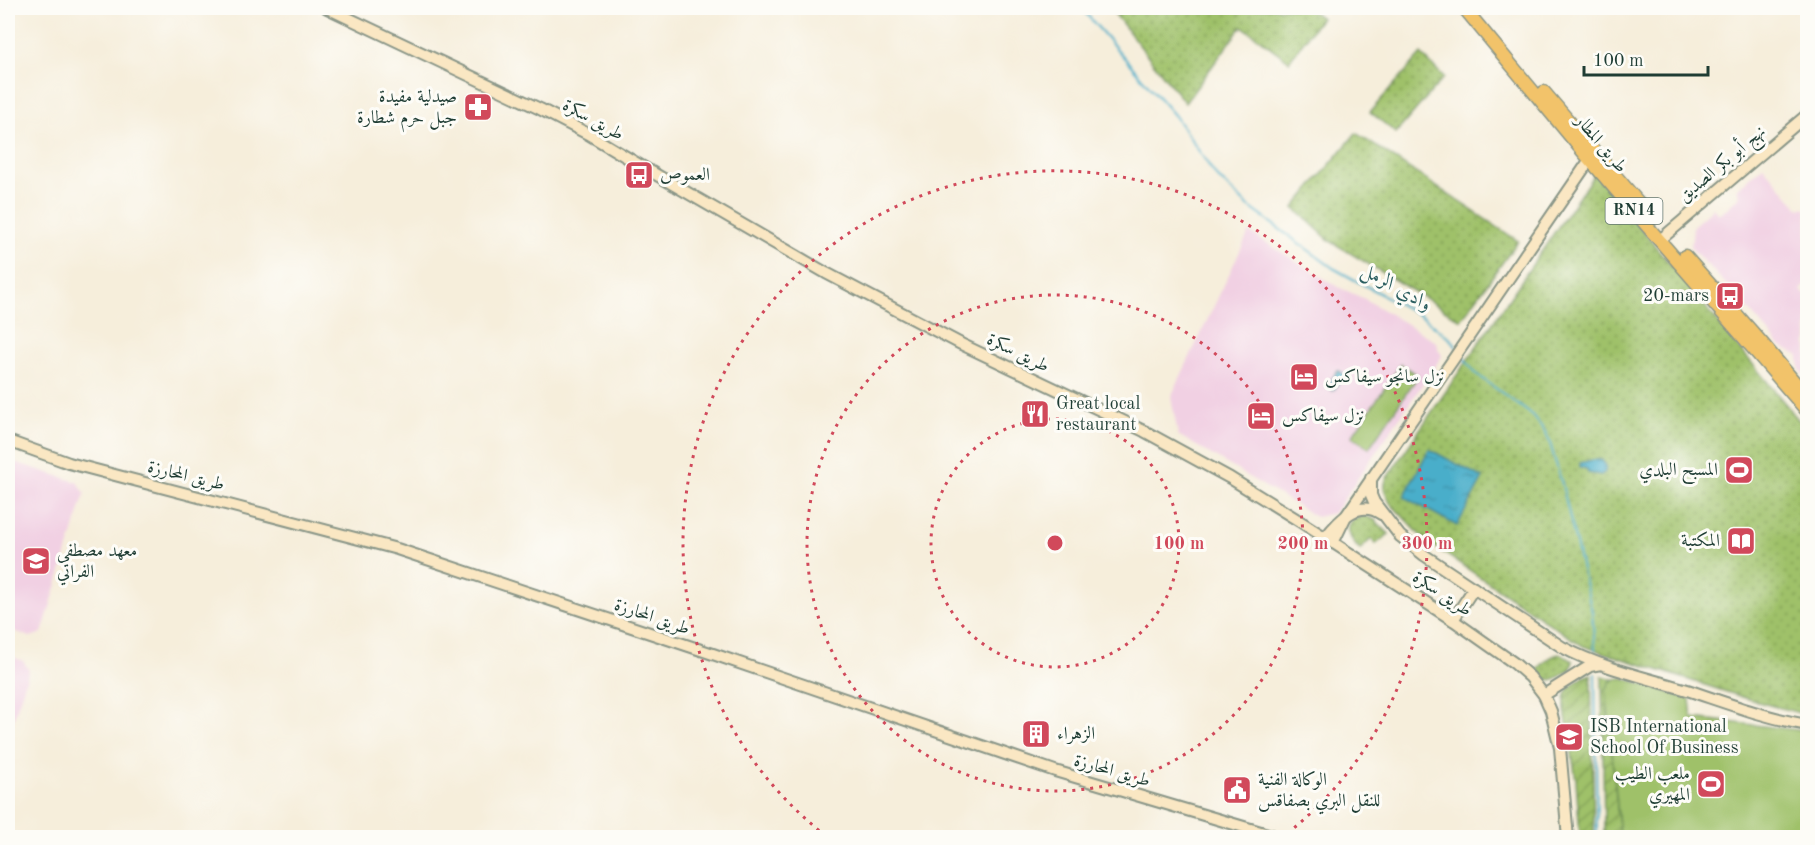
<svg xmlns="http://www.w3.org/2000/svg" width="1815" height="845" viewBox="0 0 1815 845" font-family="'Old Standard TT',Amiri,serif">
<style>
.built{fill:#f1d0e3}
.grass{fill:url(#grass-dots);stroke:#5f7f4e;stroke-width:1.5}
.garden{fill:url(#garden-furrows);stroke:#5f7f4e;stroke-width:1.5}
.pitch{fill:#9fc169;stroke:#5f7f4e;stroke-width:1.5}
.water{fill:url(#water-ripples);stroke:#34767f;stroke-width:1.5}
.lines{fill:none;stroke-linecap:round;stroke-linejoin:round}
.stream{stroke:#4aaeca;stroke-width:2}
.secondary-casing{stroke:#8a9688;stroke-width:14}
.primary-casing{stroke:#8a9688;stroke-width:15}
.secondary{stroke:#fae7c3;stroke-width:10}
.primary{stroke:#f2c36a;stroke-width:12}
.ring{fill:none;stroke:#d1495b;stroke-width:3;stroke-dasharray:3 6}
.labels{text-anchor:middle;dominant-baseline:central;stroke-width:6;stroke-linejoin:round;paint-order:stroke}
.shield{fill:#fdfcf7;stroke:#62766e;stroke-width:1.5}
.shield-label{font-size:16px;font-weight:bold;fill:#1f3d34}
.poi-label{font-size:18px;fill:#1f3d34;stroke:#fdfcf7;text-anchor:start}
.street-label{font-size:18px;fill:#1f3d34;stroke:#fdfcf7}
.water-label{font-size:20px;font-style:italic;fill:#2c5f61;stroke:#fdfcf7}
.centre{fill:#d1495b;stroke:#fdfcf7;stroke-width:3}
.ring-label{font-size:18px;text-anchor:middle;font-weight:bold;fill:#d1495b;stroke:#fdfcf7;stroke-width:6;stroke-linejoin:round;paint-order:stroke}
</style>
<defs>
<pattern id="grass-dots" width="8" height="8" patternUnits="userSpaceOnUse" patternTransform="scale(1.5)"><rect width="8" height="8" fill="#9fc169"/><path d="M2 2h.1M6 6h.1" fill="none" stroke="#819e57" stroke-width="1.8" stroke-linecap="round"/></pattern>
<pattern id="garden-furrows" width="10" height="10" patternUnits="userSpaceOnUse" patternTransform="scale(1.5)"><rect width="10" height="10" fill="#9fc169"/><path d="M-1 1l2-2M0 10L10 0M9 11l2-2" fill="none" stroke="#819e57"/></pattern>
<pattern id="water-ripples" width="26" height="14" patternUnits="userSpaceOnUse" patternTransform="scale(1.5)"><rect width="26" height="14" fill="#4aaeca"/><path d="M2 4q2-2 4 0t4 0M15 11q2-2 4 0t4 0" fill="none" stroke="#3d8fa5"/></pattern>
</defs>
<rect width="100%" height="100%" fill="#fdfcf7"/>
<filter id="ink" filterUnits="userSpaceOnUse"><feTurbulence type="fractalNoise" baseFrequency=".0167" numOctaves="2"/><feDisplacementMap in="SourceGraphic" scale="12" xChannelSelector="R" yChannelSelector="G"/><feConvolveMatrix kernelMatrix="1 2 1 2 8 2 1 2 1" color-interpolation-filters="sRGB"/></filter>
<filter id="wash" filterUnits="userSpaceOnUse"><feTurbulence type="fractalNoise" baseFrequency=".008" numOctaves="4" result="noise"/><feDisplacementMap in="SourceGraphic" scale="24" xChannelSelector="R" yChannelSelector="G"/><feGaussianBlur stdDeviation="1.35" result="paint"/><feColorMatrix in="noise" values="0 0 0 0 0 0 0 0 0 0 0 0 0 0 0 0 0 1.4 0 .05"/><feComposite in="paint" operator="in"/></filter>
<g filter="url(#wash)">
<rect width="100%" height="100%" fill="#f6eedb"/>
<g class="built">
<polygon points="1763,166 1800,209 1804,207 1807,211 1807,284 1801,290 1807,297 1807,379 1799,368 1799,356 1780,346 1728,286 1691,248 1693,226 1713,208 1717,213 1722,213 1740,196 1737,189"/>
<polygon points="1249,232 1338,287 1365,299 1435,341 1442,356 1334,513 1316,517 1178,435 1171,397"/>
<polygon points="8,460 77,482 85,493 42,633 30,637 8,629"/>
<polygon points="8,655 23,661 29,670 8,737"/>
</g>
<g class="grass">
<polygon points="1110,8 1308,8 1321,18 1289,61 1242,26 1185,103"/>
<polygon points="1421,54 1444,77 1396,133 1370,112"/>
<polygon points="1356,133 1518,241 1461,320 1330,241 1294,208"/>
<polygon points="1595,173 1807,430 1807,710 1803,714 1758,702 1583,646 1426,541 1390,503 1384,489 1386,479"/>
<path d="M1365 516 1375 520 1389 534 1376 544 1371 539 1360 550C1347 537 1341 519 1365 516Z"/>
<path d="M1561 654 1573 661 1571 669C1558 677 1549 688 1538 670 1544 662 1550 655 1561 654Z"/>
</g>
<g class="garden">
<path d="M1591 674 1594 837H1580L1576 780 1565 710C1565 705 1564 700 1566 695 1568 686 1583 676 1591 674Z"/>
<polygon points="1602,676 1613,679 1606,690 1620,837 1604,837"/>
</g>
<g class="pitch">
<polygon points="1401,364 1418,376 1369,448 1352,436"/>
<polygon points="1617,678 1624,678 1690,699 1692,718 1807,731 1807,837 1620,837 1606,690 1610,682"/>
</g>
<g class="water">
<polygon points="1338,370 1345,375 1333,391 1327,386"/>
<polygon points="1429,449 1483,478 1457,526 1404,497"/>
<polygon points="1592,460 1602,460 1606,466 1605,472 1601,475 1588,473 1587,469 1580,467 1580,463"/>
</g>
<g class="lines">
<g class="stream">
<polyline points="1081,8 1175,116 1216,176 1248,206 1333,268 1423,317 1452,340 1456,347"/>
<polyline points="1461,354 1475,373 1532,415 1544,430 1549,440 1562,484 1592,612 1595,650"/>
<polyline points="1595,674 1597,838"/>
</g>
</g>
</g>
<g filter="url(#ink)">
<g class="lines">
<g class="secondary-casing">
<g id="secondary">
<polyline points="327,8 540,109 588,134 643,167 826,273 961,344 1144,431 1230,478 1301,522 1453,620 1514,663 1530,677 1544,695 1551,711 1560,748 1568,838"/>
<polyline points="1660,240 1808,114"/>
<polyline points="8,441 69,463 397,549 710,653 1055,771 1281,838"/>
<path d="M1371 478V495L1374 502 1400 536 1424 555 1562 647C1599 667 1643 677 1684 689 1724 702 1765 718 1808 725"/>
<path d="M1325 538C1338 521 1359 498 1381 514"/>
<polyline points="1333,543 1346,516 1593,155"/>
<polyline points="1453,620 1474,588"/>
<polyline points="1544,695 1590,666 1601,664"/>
</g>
</g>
<g class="primary-casing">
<g id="primary">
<polyline points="1464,8 1590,160 1808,412"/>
<polyline points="1544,92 1644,209"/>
<polyline points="1685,256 1762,343 1808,398"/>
</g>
</g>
<use href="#secondary" class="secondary"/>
<use href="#primary" class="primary"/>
</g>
</g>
<g class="ring">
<circle cx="1055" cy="543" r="124"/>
<circle cx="1055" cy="543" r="248"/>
<path d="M826 836A372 372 0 1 1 1284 836"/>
</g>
<defs>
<g id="pharmacy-square" transform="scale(1.5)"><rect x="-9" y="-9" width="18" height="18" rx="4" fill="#d1495b" stroke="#fdfcf7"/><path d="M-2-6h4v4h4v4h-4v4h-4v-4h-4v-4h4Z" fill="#fff"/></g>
<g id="bus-square" transform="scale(1.5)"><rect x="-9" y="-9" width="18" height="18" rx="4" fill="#d1495b" stroke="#fdfcf7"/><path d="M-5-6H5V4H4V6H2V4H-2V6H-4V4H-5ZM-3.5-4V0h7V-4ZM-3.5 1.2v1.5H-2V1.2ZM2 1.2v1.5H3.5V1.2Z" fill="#fff"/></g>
<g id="hotel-square" transform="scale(1.5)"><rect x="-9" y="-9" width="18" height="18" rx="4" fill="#d1495b" stroke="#fdfcf7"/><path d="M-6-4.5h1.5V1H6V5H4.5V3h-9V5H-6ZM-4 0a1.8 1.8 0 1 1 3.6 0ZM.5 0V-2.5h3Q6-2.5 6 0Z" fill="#fff"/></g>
<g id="restaurant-square" transform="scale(1.5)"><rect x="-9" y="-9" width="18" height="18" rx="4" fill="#d1495b" stroke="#fdfcf7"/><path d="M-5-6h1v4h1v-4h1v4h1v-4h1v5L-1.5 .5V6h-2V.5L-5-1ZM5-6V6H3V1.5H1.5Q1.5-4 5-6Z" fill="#fff"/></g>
<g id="stadium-square" transform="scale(1.5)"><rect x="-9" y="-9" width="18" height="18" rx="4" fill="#d1495b" stroke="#fdfcf7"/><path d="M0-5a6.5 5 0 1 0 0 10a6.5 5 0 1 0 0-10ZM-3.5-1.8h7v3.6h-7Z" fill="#fff"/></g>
<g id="library-square" transform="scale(1.5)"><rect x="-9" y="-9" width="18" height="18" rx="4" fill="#d1495b" stroke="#fdfcf7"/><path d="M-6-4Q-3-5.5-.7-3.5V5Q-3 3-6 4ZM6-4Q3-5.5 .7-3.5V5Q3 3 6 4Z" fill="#fff"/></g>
<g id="school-square" transform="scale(1.5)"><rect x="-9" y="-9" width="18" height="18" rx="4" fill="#d1495b" stroke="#fdfcf7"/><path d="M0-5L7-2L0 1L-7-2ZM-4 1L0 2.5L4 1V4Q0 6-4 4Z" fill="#fff"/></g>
<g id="building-square" transform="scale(1.5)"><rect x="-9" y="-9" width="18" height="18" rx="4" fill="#d1495b" stroke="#fdfcf7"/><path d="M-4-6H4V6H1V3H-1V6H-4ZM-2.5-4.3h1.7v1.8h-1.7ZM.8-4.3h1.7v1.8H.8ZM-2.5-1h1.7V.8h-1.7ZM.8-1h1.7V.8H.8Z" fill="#fff"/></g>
<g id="university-square" transform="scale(1.5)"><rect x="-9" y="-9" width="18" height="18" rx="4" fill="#d1495b" stroke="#fdfcf7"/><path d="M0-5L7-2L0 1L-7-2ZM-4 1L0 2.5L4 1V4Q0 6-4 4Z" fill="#fff"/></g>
<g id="civic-square" transform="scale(1.5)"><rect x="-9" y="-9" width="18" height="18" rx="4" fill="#d1495b" stroke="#fdfcf7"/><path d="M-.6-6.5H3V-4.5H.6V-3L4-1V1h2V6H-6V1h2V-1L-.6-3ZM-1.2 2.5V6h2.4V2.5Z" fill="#fff"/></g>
</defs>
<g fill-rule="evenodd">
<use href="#pharmacy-square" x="478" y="107"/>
<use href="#bus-square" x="639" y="175"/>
<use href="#bus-square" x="1730" y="296"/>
<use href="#hotel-square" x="1304" y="377"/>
<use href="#restaurant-square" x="1035" y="414"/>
<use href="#hotel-square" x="1261" y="416"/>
<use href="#stadium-square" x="1739" y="470"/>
<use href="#library-square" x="1741" y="541"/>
<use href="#school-square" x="36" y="561"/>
<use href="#building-square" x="1036" y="734"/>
<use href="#university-square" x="1569" y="737"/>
<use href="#stadium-square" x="1711" y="784"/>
<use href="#civic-square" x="1237" y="790"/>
</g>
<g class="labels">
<rect class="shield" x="1605.5" y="198" width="57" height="26" rx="4.5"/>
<g class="shield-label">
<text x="1634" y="211">RN14</text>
</g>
<g class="poi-label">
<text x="457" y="97" text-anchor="end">صيدلية مفيدة<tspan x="457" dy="21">جبل حرم شطارة</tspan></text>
<text x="660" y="175">العموص</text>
<text x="1709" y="296" text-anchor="end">20-mars</text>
<text x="1325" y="377">نزل سانجو سيفاكس</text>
<text x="1056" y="404">Great local<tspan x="1056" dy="21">restaurant</tspan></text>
<text x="1282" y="416">نزل سيفاكس</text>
<text x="1718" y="470" text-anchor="end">المسبح البلدي</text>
<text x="1720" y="541" text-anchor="end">المكتبة</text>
<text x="57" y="551">معهد مصطفى<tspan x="57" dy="21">الفراتي</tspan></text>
<text x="1590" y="727">ISB International<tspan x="1590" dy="21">School Of Business</tspan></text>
<text x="1057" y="734">الزهراء</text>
<text x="1690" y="774" text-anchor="end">ملعب الطيب<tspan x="1690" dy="21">المهيري</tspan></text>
<text x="1258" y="780">الوكالة الفنية<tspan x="1258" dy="21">للنقل البري بصفاقس</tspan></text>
</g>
<g class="street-label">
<text transform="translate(593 120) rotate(29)">طريق سكرة</text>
<text transform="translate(1601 144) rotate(50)">طريق المطار</text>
<text transform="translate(1722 164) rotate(-40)">نهج أبو بكر الصديق</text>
<text transform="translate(1018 353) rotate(26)">طريق سكرة</text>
<text transform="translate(186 476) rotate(14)">طريق المحارزة</text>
<text transform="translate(1442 594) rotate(34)">طريق سكرة</text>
<text transform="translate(652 617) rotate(19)">طريق المحارزة</text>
<text transform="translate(1112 771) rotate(16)">طريق المحارزة</text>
</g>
<g class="water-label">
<text transform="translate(1396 288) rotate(29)">وادي الرمل</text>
</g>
</g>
<circle cx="1055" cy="543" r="9" class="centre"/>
<g class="ring-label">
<text x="1179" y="549">100 m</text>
<text x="1303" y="549">200 m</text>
<text x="1427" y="549">300 m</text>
</g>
<rect width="1815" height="845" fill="none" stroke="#fdfcf7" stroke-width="30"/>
<path d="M1584 66v9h124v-9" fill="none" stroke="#1f3d34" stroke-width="3"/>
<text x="1593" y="66" font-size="18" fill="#1f3d34" stroke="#fdfcf7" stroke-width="4.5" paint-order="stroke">100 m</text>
</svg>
